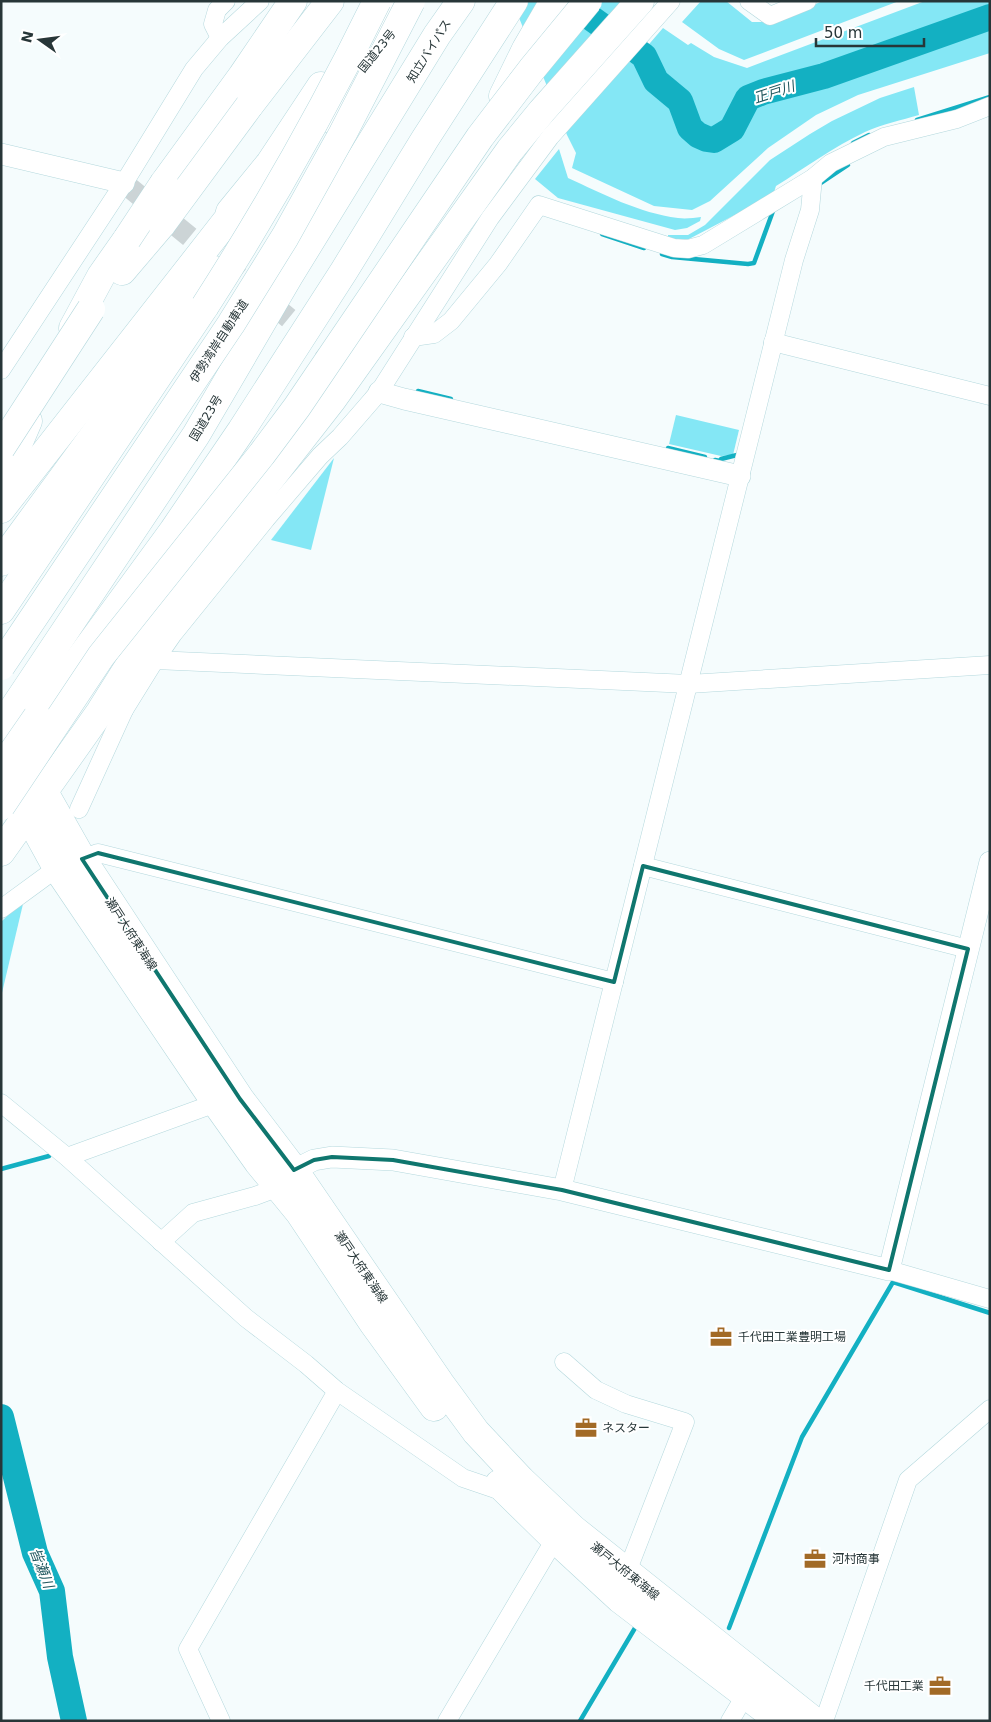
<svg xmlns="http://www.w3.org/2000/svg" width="991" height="1722" viewBox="0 0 991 1722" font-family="'DejaVu Sans','Noto Sans JP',sans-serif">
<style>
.green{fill:#84e7f5}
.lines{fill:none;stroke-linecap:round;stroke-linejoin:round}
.stream{stroke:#13b0c2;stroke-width:4.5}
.river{stroke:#13b0c2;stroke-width:26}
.tertiary-tunnel{stroke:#ccd4d6;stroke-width:21;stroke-dasharray:21 11;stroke-linecap:butt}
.minor-casing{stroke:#b4d8dd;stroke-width:19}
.tertiary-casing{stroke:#b4d8dd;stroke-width:22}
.primary-casing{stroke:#b4d8dd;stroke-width:29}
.trunk-casing{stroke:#b4d8dd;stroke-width:29}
.motorway-casing{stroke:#b4d8dd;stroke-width:29}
.minor{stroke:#fff;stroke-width:18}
.tertiary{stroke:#fff;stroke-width:21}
.primary{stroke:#fff;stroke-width:28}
.trunk{stroke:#fff;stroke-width:28}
.motorway{stroke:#fff;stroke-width:28}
.motorway-bridge-casing{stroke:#b4d8dd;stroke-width:29;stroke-linecap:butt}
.motorway-bridge{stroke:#fff;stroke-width:28}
.marked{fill:none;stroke:#0f766e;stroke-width:4;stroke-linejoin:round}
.labels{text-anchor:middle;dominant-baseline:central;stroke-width:4;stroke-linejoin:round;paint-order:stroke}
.street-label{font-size:12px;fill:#273638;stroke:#fff}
.poi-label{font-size:12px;fill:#273638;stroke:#fff;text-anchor:start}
.water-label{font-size:14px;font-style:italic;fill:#20585f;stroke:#fff}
</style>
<rect width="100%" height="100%" fill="#f5fcfd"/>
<g class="green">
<path d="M520 1H558C571 13 584 26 599 35 609 40 633 48 640 56 645 61 643 67 645 73 650 86 666 93 675 102 687 115 680 134 702 140 723 146 734 133 742 116 744 111 748 103 752 100 763 92 799 88 814 83 874 65 931 42 990 22V53L858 95 816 115 768 148 710 201 692 210 654 206 572 168 576 153 567 135 515 8Z"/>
<polygon points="577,1 625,1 605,24"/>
<polygon points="701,1 726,1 752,22 770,22 823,1 899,1 744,60 719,49 682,22"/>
<path d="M925 1H990V10L894 45 824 66 799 77 742 92 737 96V99L742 102C739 112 735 121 724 122L720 133 714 137 700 134 691 121 687 106 672 83 663 81 644 50 663 28 688 45 691 43 714 57 747 68Z"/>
<path d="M914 87 919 115C902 120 882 124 865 132 833 147 805 168 776 186L773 195 689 239 678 240 668 237V235H688L705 225 770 160 810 134 832 121 880 98Z"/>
<path d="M559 149 568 178C603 194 639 213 678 218 685 219 694 218 701 217L700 221 687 228 675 230 558 198 535 179Z"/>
<polygon points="676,415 739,430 733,455 721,456 669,444"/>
<polygon points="334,458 311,550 271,540"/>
<polygon points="23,904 1,997 1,922 16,907"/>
</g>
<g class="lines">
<g class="stream">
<polyline points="917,120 990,97"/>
<polyline points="853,143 869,135"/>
<polyline points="818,185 848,165"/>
<polyline points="602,234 644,248"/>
<polyline points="662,254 672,257 748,264 754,263 773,211"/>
<polyline points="418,391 451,399"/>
<polyline points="668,448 705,457"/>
<polyline points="715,460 720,461 721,459 737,455"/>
<polyline points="1,1169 49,1156"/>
<polyline points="729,1628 802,1437 893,1282 990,1313"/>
<polyline points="580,1721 635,1628"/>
</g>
<g class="river">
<polyline points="570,1 591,18 644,56 656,81 680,101 690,128 698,135 707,139 714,140 732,129 748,98 763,92 824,76 990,17"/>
<polyline points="1,1417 35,1553 52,1591 60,1657 74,1721"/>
</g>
<polyline class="tertiary-tunnel" points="124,183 379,392"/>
<g class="minor-casing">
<g id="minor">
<polyline points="749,1 770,16 807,1"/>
<polyline points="220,38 213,24 217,10 226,1"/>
<polyline points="413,337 434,334 451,321 498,264 539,205 674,248 688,249 703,245 813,178 831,163 884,137 957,119 990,106"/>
<polyline points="773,342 990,396"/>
<polyline points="1,370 124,183 194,69 220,38 260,1"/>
<polyline points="155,660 689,684 990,665"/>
<polyline points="100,712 113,707 124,710 155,660 173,634 266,519 320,456 340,437 379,392 490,218 550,137 671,1"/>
<polyline points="79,809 124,710"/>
<polyline points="82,859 98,853 614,982"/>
<polyline points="643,866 968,949"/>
<polyline points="1,909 57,868"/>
<polyline points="1,1103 67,1157 246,1318 306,1364 337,1391 463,1478 507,1493"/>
<polyline points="67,1157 216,1103"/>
<polyline points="562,1190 794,260 810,210 813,178"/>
<polyline points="161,1242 193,1213 255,1196 279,1187 285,1181"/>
<polyline points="889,1270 990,1299"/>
<polyline points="564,1362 596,1390 626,1404 685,1422 627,1572"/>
<polyline points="221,1721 188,1649 337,1391"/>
<polyline points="447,1721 555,1539"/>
<polyline points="730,1721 750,1687"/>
<polyline points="824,1721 908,1480 990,1409"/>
</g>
</g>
<g class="tertiary-casing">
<g id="tertiary">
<polyline points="1,154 124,183"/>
<polyline points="379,392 404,399 740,476"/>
<polyline points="294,1170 314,1160 332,1157 393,1160 562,1190 889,1270 990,862"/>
</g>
</g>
<g class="primary-casing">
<g id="primary">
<polyline points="31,773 44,792 82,859 240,1099 294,1170 440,1383 476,1432 521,1480 573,1529 814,1721"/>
<polyline points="14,796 28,815 57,868 216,1103 258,1162 299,1212 373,1323 434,1407"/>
<polyline points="499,1484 555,1539 620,1599 780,1721"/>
</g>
</g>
<g class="trunk-casing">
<g id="trunk">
<polyline points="363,46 395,1"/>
<polyline points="503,96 526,49 554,1"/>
<polyline points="326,118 379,49"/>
<polyline points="1,509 228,219 230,212 270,163 321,86"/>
<polyline points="1,562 215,270"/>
<polyline points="1,727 196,435 289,276 437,35 461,1"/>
<polyline points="1,852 100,712 129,666 182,592 332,400 510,150 542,111 640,1"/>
</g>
</g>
<g class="motorway-casing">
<g id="motorway">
<polyline points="249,106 330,1"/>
<polyline points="164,183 242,76 293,1"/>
<polyline points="122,271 162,224"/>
<polyline points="73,328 101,276 127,239"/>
<polyline points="1,484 28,421"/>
<polyline points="1,610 205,306"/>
<polyline points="158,626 182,556"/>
<polyline points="37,717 173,531 241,431 344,271 425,139 514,1"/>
</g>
</g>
<use href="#minor" class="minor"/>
<use href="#tertiary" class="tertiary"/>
<use href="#primary" class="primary"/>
<use href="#trunk" class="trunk"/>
<use href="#motorway" class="motorway"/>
<g class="motorway-bridge-casing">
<g id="motorway-bridge">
<polyline points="162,224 249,106"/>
<polyline points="127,239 164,183"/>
<path d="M205 306C268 208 326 106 377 1"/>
<polyline points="1,448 91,309"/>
<polyline points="1,666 231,324 285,237 343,133 411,1"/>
<polyline points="1,769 37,717"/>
<polyline points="1,806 101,656 262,454 297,407 480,137 532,69 588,1"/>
</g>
</g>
<use href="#motorway-bridge" class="motorway-bridge"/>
</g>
<path class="marked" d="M98 853 614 982 643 866 968 949 889 1270 562 1190 393 1160 332 1157 314 1160 294 1170 240 1099 82 859Z"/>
<defs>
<g id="office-bare" transform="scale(1.725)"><path d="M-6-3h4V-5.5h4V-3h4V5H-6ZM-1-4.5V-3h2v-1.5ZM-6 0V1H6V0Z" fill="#a26a26" stroke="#fff" stroke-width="2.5" paint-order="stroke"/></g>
</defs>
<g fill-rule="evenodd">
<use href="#office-bare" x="721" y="1337"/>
<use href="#office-bare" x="586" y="1428"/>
<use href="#office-bare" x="815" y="1559"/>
<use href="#office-bare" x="940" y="1686"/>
</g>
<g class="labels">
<g class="street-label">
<text transform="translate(377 51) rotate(-51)">国道23号</text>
<text transform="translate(429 51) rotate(-58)">知立バイパス</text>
<text transform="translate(219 341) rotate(-57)">伊勢湾岸自動車道</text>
<text transform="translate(206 418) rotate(-59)">国道23号</text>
<text transform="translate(131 934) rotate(57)">瀬戸大府東海線</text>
<text transform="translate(361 1267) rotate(56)">瀬戸大府東海線</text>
<text transform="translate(625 1571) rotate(39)">瀬戸大府東海線</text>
</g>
<g class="poi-label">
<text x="738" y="1337">千代田工業豊明工場</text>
<text x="602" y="1428">ネスター</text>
<text x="832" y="1559">河村商事</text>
<text x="924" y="1686" text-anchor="end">千代田工業</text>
</g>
<g class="water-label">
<text transform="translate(774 92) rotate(-18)">正戸川</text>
<text transform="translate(42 1568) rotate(69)">皆瀬川</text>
</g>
</g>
<rect width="991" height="1722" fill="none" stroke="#273638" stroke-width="5"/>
<g transform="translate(40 40) rotate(284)" stroke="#ffffff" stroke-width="4" paint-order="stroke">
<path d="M0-4L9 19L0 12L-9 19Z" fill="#273638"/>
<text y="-8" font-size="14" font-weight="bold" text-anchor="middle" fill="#273638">N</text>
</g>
<path d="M816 38v8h108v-8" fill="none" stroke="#273638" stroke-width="2.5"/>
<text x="824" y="38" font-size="15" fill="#273638" stroke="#ffffff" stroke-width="4" paint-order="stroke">50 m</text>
</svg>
